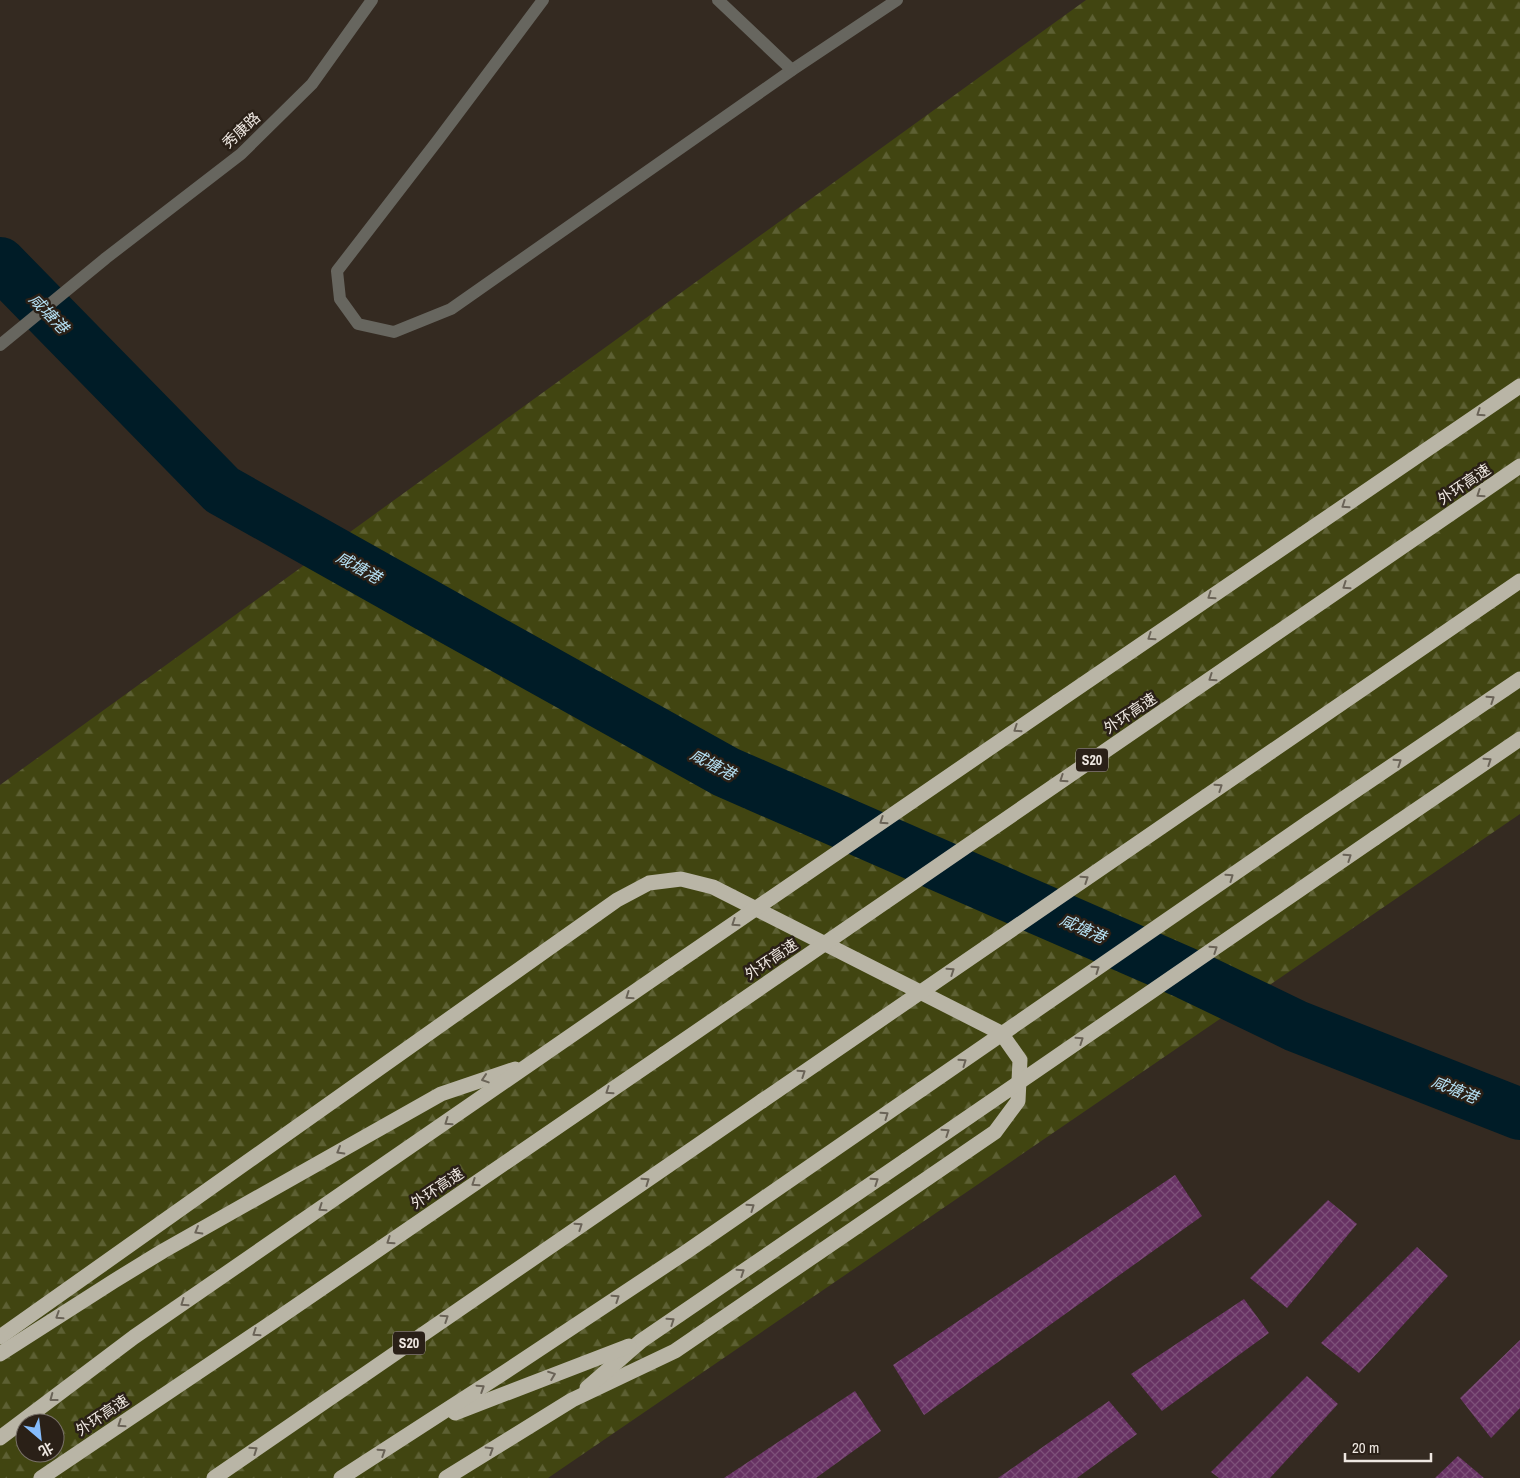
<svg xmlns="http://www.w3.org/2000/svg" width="1520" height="1478" viewBox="0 0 1520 1478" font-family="'Archivo Narrow','Noto Sans SC',sans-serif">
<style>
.forest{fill:url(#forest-firs);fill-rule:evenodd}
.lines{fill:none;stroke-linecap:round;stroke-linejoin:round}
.river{stroke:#001c27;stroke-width:52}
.building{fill:url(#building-cross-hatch)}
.minor{stroke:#67665f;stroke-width:12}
.tertiary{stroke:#67665f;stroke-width:12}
.motorway{stroke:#b9b5a6;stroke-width:15}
.motorway-bridge{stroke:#b9b5a6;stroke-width:15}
.oneway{stroke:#6a6357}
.labels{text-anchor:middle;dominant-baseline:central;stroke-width:5;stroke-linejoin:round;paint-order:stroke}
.shield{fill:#2a2017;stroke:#b3aba4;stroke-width:1}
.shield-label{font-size:14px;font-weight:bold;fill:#eee7e1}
.street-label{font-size:15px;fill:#eee7e1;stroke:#2a2017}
.water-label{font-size:16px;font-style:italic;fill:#b5e0f4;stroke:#2a2017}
</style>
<defs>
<pattern id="forest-firs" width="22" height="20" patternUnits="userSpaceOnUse" patternTransform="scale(1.25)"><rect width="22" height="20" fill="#414511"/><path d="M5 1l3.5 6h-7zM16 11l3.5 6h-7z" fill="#5d6033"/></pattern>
<pattern id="building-cross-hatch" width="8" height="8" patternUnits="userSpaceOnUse" patternTransform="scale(1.25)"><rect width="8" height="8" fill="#673263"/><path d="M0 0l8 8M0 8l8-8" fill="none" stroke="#7d5079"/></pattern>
</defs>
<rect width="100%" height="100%" fill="#342a21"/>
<path class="forest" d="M1086 0H1520V814L548 1478H0V785ZM25 1423H55V1453H25Z"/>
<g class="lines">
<polyline class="river" points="0,263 222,490 432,608 726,772 1188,974 1296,1026 1520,1114"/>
</g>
<g class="building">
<polygon points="1175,1175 1202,1216 924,1415 893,1365"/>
<polygon points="1328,1200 1357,1224 1287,1308 1250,1278"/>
<polygon points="1417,1247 1448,1276 1359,1373 1321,1343"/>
<polygon points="1244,1299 1269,1333 1162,1411 1131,1374"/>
<polygon points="1520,1340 1520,1408 1491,1438 1460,1398"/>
<polygon points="1307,1376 1338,1404 1270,1478 1219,1478 1211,1472"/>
<polygon points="855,1391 881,1431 816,1478 724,1478"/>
<polygon points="1109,1401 1137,1434 1077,1478 998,1478"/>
<polygon points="1458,1456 1484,1478 1435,1478"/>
</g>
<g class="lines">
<g class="minor">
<polyline points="543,0 438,140 337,271 340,299 358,324 394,332 451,309 792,70 897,0"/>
<polyline points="718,0 792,70"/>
</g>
<polyline class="tertiary" points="0,345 106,258 241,154 312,84 372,0"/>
<g class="motorway">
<polyline points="1057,702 1520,386"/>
<polyline points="1309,822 1520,679"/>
<polyline points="1375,838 1520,739"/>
<polyline points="0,1337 617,900 649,883 681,879 713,887 1001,1033 1020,1060 1018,1101 995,1132 675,1351 572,1400 446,1478"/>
<polyline points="0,1354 114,1281 163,1251 441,1094 515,1069"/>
<polyline points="587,1388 641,1341 906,1160"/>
<polyline points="455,1413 629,1346"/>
<polyline points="0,1438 134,1337 669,968"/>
<polyline points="41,1478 280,1317 664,1054"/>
<polyline points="214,1478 762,1101"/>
<polyline points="341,1478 505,1372 686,1252 922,1089"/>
</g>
<g class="motorway-bridge">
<polyline points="669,968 1057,702"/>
<polyline points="664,1054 1520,466"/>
<polyline points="922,1089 1309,822"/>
<polyline points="762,1101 1520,581"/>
<polyline points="906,1160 1375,838"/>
</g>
</g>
<defs><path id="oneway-chevron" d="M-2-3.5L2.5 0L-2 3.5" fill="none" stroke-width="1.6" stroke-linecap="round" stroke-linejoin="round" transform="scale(1.25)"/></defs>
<g class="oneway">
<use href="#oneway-chevron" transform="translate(1480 413) rotate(146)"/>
<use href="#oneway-chevron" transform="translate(1480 494) rotate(146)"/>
<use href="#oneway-chevron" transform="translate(1345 505) rotate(146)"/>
<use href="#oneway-chevron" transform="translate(1346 586) rotate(146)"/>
<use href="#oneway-chevron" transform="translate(1211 596) rotate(146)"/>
<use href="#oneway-chevron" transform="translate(1151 637) rotate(146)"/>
<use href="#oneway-chevron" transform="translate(1212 678) rotate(146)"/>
<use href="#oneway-chevron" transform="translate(1491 699) rotate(-34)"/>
<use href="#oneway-chevron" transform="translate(1017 729) rotate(146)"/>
<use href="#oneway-chevron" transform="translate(1488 761) rotate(-34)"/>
<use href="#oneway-chevron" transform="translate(1398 762) rotate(-34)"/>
<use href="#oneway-chevron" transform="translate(1063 779) rotate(146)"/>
<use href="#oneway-chevron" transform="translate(1219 787) rotate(-34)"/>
<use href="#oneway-chevron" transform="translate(883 821) rotate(146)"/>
<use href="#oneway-chevron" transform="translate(1348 857) rotate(-34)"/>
<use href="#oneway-chevron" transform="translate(1230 877) rotate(-35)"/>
<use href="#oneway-chevron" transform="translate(1085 879) rotate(-34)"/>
<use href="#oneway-chevron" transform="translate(735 923) rotate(146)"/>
<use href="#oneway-chevron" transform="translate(1214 949) rotate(-34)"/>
<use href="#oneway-chevron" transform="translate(1096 969) rotate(-35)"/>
<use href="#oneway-chevron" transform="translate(951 971) rotate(-34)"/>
<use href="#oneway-chevron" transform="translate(629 996) rotate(145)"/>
<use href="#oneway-chevron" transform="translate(1080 1040) rotate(-34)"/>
<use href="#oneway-chevron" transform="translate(963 1062) rotate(-35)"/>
<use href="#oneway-chevron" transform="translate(802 1073) rotate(-34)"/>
<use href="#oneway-chevron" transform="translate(485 1079) rotate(162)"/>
<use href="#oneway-chevron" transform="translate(609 1091) rotate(146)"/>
<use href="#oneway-chevron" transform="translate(885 1115) rotate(-35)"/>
<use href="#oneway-chevron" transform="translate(448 1122) rotate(145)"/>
<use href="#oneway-chevron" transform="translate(946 1132) rotate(-34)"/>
<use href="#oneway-chevron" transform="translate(340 1151) rotate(150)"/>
<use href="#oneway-chevron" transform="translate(646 1181) rotate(-35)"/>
<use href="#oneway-chevron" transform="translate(875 1181) rotate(-34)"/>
<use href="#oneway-chevron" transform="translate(475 1183) rotate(146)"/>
<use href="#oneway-chevron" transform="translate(751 1207) rotate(-35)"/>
<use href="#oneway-chevron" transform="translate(322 1208) rotate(146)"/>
<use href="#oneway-chevron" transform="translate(579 1226) rotate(-34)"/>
<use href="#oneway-chevron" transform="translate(198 1231) rotate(150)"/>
<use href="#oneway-chevron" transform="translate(390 1241) rotate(146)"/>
<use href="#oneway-chevron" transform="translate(741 1272) rotate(-34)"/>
<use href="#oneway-chevron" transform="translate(616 1298) rotate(-34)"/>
<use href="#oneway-chevron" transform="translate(184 1303) rotate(145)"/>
<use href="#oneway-chevron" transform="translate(59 1316) rotate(147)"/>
<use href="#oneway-chevron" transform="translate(445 1318) rotate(-34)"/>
<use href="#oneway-chevron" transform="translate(671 1321) rotate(-34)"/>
<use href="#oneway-chevron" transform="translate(256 1333) rotate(146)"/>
<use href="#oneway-chevron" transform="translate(552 1375) rotate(-21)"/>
<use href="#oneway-chevron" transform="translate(481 1388) rotate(-33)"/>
<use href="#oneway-chevron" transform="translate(53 1398) rotate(143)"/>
<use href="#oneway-chevron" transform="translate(121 1424) rotate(146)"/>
<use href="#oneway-chevron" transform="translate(254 1450) rotate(-35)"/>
<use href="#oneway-chevron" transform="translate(490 1450) rotate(-32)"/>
<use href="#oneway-chevron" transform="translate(382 1452) rotate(-33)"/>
</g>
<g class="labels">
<g class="shield">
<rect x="1076" y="748.5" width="32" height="23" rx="4"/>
<rect x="393" y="1331.5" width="32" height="23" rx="4"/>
</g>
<g class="shield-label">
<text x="1092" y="760">S20</text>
<text x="409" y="1343">S20</text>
</g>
<g class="street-label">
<text transform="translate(241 130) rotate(-43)">秀康路</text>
<text transform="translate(1464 484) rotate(-34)">外环高速</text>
<text transform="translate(1130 713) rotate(-34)">外环高速</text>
<text transform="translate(771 959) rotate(-34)">外环高速</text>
<text transform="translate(437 1188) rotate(-34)">外环高速</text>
<text transform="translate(102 1415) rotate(-34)">外环高速</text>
</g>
<g class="water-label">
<text transform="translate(49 313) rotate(46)">咸塘港</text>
<text transform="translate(359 567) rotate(29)">咸塘港</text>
<text transform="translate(713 764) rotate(28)">咸塘港</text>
<text transform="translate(1083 928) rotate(24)">咸塘港</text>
<text transform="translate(1455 1089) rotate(22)">咸塘港</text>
</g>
</g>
<g transform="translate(40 1438) rotate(152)"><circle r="24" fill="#2a2017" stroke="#787068"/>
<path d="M0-4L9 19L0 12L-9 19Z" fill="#85bbfb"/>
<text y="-8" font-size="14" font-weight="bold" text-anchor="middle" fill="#eee7e1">北</text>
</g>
<path d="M1345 1453v8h86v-8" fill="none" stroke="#eee7e1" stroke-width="2.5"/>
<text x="1352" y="1453" font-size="15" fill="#eee7e1" stroke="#2a2017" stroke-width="4" paint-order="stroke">20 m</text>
</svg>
